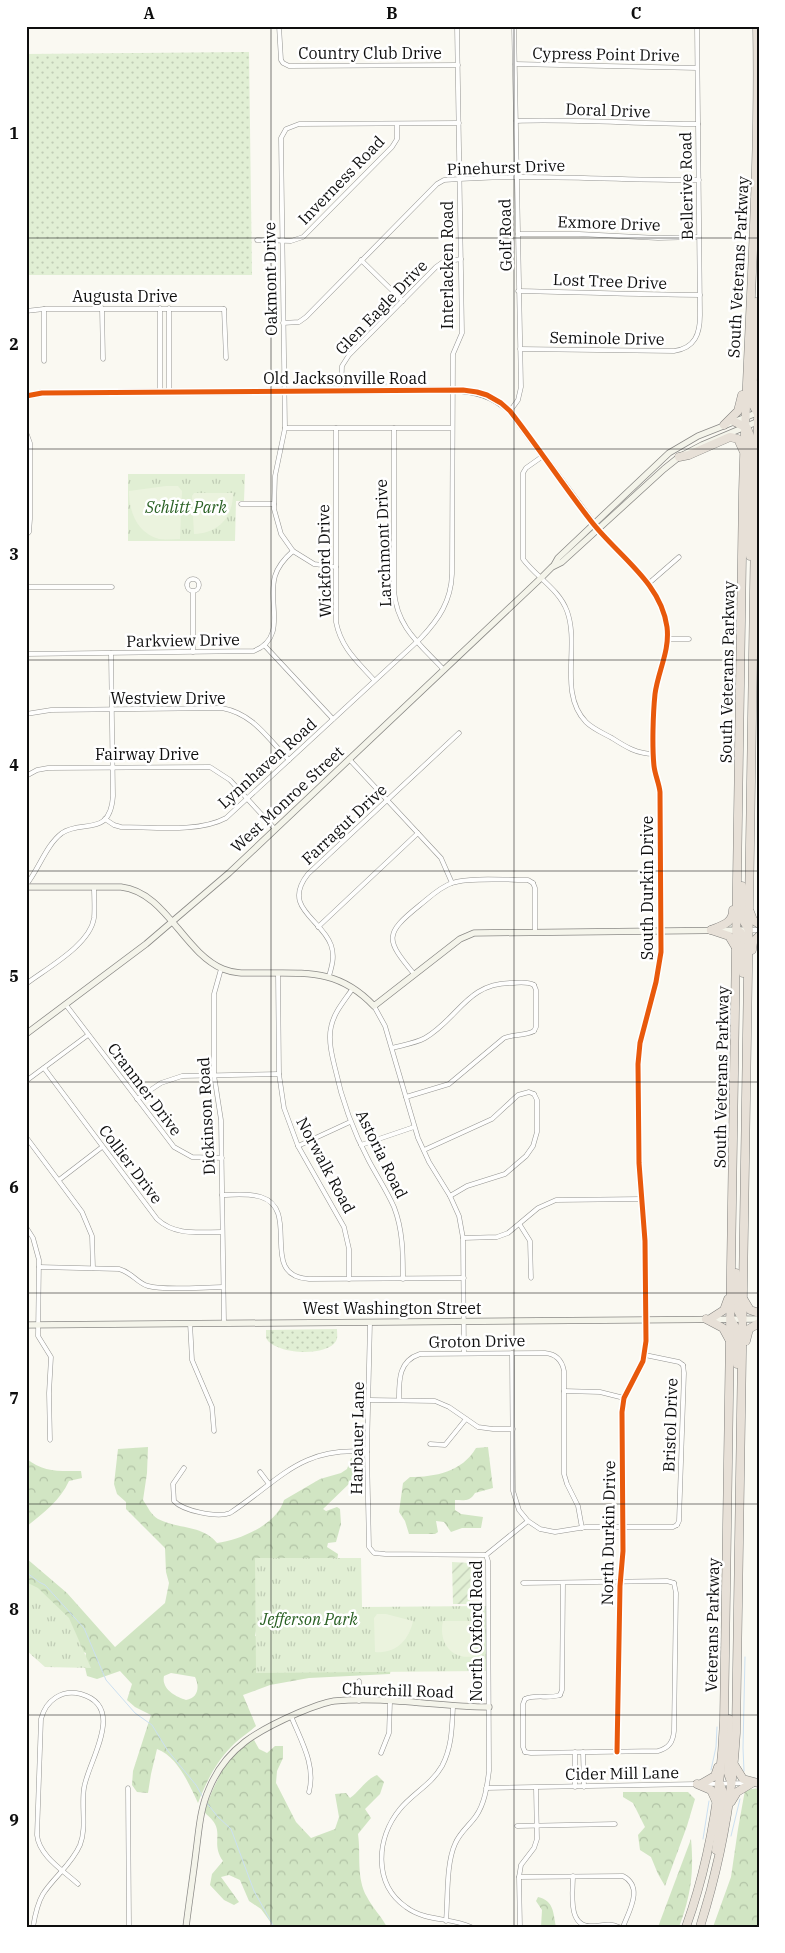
<svg xmlns="http://www.w3.org/2000/svg" width="785" height="1953" viewBox="0 0 785 1953" font-family="'IBM Plex Serif',serif">
<style>
.grass{fill:url(#grass-dots)}
.forest{fill:url(#forest-crowns);fill-rule:evenodd}
.park{fill:url(#park-tufts)}
.garden{fill:url(#garden-furrows)}
.pitch{fill:#ebf3de}
.lines{fill:none;stroke-linecap:round;stroke-linejoin:round}
.stream{stroke:#cce0f1;stroke-width:1}
.street-casing{stroke:#949491;stroke-width:5}
.secondary-casing{stroke:#8b8a87;stroke-width:7}
.highway-casing{stroke:#82817e;stroke-width:9}
.street{stroke:#fefefd;stroke-width:4}
.secondary{stroke:#f4f4ea;stroke-width:5.5}
.highway{stroke:#e7e0d7;stroke-width:8}
.cycleway-casing{stroke:#fff;stroke-width:8}
.cycleway{stroke:#e8590c;stroke-width:5}
.grid{fill:none;stroke:#0e0e0e;stroke-width:1;stroke-opacity:0.55}
.labels{text-anchor:middle;dominant-baseline:central;stroke-width:5;stroke-linejoin:round;paint-order:stroke}
.street-label{font-size:16px;fill:#0e0e0e;stroke:#fff}
.park-label{font-size:16px;font-style:italic;fill:#296023;stroke:#fff}
.neatline{fill:none;stroke:#0e0e0e;stroke-width:2}
.grid-label{font-size:16px;text-anchor:middle;font-weight:bold;fill:#0e0e0e}
</style>
<defs>
<pattern id="grass-dots" width="8" height="8" patternUnits="userSpaceOnUse" patternTransform="scale(1.25)"><rect width="8" height="8" fill="#e1efd4"/><path d="M2 2h.1M6 6h.1" fill="none" stroke="#c0ccb5" stroke-width="1.8" stroke-linecap="round"/></pattern>
<pattern id="forest-crowns" width="20" height="18" patternUnits="userSpaceOnUse" patternTransform="scale(1.25)"><rect width="20" height="18" fill="#d1e5c3"/><path d="M2 6a3 3 0 1 1 6 0M12 15a3 3 0 1 1 6 0" fill="none" stroke="#b2c3a6"/></pattern>
<pattern id="park-tufts" width="24" height="20" patternUnits="userSpaceOnUse" patternTransform="scale(1.25)"><rect width="24" height="20" fill="#e1efd4"/><path d="M3 7l-1-3M5 7V3M7 7l1-3M15 17l-1-3M17 17v-4M19 17l1-3" fill="none" stroke="#c0ccb5"/></pattern>
<pattern id="garden-furrows" width="10" height="10" patternUnits="userSpaceOnUse" patternTransform="scale(1.25)"><rect width="10" height="10" fill="#e1efd4"/><path d="M-1 1l2-2M0 10L10 0M9 11l2-2" fill="none" stroke="#c0ccb5"/></pattern>
</defs>
<rect width="100%" height="100%" fill="#faf9f2"/>
<g class="grass">
<polygon points="249,52 252,275 26,275 26,54"/>
<path d="M337 1329C337 1334 338 1338 336 1341 326 1358 274 1354 266 1338V1330Z"/>
</g>
<g class="forest">
<path d="M148 1447 147 1473 143 1500C148 1507 151 1515 158 1519 177 1529 203 1525 217 1543 241 1540 277 1524 284 1500L320 1479 341 1473 347 1469 351 1458H365L364 1477 353 1480 323 1509 326 1511 337 1507 340 1509 341 1524 336 1542 328 1543 327 1547 338 1554 337 1563 258 1621 255 1636 391 1668 390 1674 309 1678 270 1685 243 1695 256 1726C250 1732 241 1737 235 1743 217 1760 207 1780 198 1803 189 1784 178 1757 157 1749L151 1774 148 1793 137 1792 132 1785 133 1771 151 1715 135 1707 127 1700 132 1684 120 1671 97 1679 87 1676 84 1663 86 1653 73 1648 26 1586V1558L67 1593 115 1647 165 1603 169 1583 166 1572 165 1548 126 1509V1502L117 1494 114 1484 118 1449ZM171 1673 195 1677C200 1687 198 1698 186 1700 176 1697 161 1689 164 1676Z"/>
<path d="M488 1447 493 1488 475 1493C470 1502 463 1500 455 1500V1510L461 1514 483 1517 481 1528H462L451 1532 444 1522 436 1521 438 1532 435 1534H409L405 1521 399 1512 403 1483 410 1477C435 1477 462 1472 476 1448Z"/>
<path d="M26 1458C43 1473 60 1471 81 1471L82 1478 69 1481C60 1501 43 1513 26 1527Z"/>
<path d="M254 1740 259 1749 267 1753 275 1746H283V1758L277 1771 276 1783 296 1822 311 1838 335 1829 339 1817 335 1794 346 1793 350 1798C360 1791 365 1780 377 1775L384 1782 380 1794 365 1809 371 1818 358 1834C361 1855 356 1878 367 1897 372 1907 381 1916 387 1927H274L261 1909 249 1901 240 1880 229 1875 221 1877 239 1902 234 1905 224 1900 210 1885 212 1874 223 1861C211 1844 223 1834 213 1821 211 1818 207 1815 204 1812 213 1788 228 1749 254 1740Z"/>
<polygon points="759,1788 759,1927 713,1927 731,1877 738,1829 745,1790"/>
<polygon points="623,1792 688,1792 695,1799 687,1826 665,1886 658,1874 651,1857 640,1850 638,1835 645,1827 633,1803 623,1797"/>
<path d="M691 1839C694 1872 691 1895 679 1927H658Z"/>
<path d="M538 1897C554 1901 553 1912 556 1927H541L542 1910 536 1901Z"/>
</g>
<g class="park">
<polygon points="128,474 245,474 244,501 236,501 235,541 128,541"/>
<polygon points="255,1558 361,1558 362,1607 486,1606 486,1671 256,1673"/>
<polygon points="26,1582 38,1588 69,1618 91,1668 45,1667 26,1650"/>
</g>
<polygon class="garden" points="452,1562 471,1563 470,1604 453,1604"/>
<g class="pitch">
<path d="M166 486H178L182 491 180 539C173 539 165 540 159 539 137 533 129 512 129 491Z"/>
<path d="M194 493H233C233 517 219 533 194 534L192 496Z"/>
<path d="M377 1614H386L413 1621C409 1640 396 1654 375 1652L374 1618Z"/>
<path d="M443 1621H474L476 1624 475 1656C452 1661 438 1643 443 1621Z"/>
</g>
<g class="lines">
<g class="stream">
<polyline points="349,384 393,384"/>
<polyline points="293,385 336,385"/>
<polyline points="26,1572 39,1582 45,1585 84,1628 106,1680 135,1713 152,1725 168,1751 196,1785 204,1799"/>
<polyline points="711,1770 716,1747 717,1727"/>
<polyline points="744,1771 743,1748 745,1657"/>
<polyline points="206,1802 218,1817 231,1829 254,1891 274,1927"/>
<polyline points="731,1836 740,1799"/>
<polyline points="703,1839 709,1801"/>
</g>
<g class="street-casing">
<g id="street">
<polyline points="279,26 281,60 283,63 289,66 458,65"/>
<polyline points="515,64 697,68"/>
<path d="M516 121C577 119 637 124 698 124"/>
<polyline points="518,234 579,234 658,238 699,237"/>
<polyline points="257,240 291,241 303,237 392,147 397,139 397,124"/>
<polyline points="361,260 403,301"/>
<path d="M518 291C579 292 639 295 700 295"/>
<polyline points="102,308 103,359"/>
<polyline points="160,308 160,392"/>
<polyline points="169,308 169,392"/>
<polyline points="224,309 226,358"/>
<polyline points="26,311 44,309 224,309"/>
<path d="M283 323 299 322 306 317 437 184 444 180C529 173 614 181 699 180"/>
<path d="M520 349 674 351C695 348 700 334 700 315L697 26"/>
<polyline points="44,361 44,309"/>
<polyline points="341,390 342,366 349,355 436,267 443,262 461,259"/>
<polyline points="510,411 518,400 521,387 514,26"/>
<polyline points="285,428 452,428"/>
<path d="M336 428V622C341 648 358 662 374 680"/>
<path d="M394 428V591C397 628 420 644 444 670"/>
<polyline points="26,432 30,443 30,519 29,532 26,535"/>
<path d="M543 456 526 468 523 473V559C536 577 559 589 567 611 580 646 558 693 586 722 593 729 603 733 612 738 626 747 637 754 654 754"/>
<polyline points="241,504 274,504"/>
<path d="M598 530C619 552 649 577 661 605 678 645 657 665 655 701 654 722 652 745 654 766 655 775 659 783 660 792L661 952 656 982 640 1043 638 1064 639 1163 645 1241 646 1341 643 1361 624 1398 622 1412 623 1551 620 1586 617 1752"/>
<polyline points="336,567 314,564 293,551 281,534 274,509 275,476 285,428 281,138 286,129 299,124 459,123"/>
<circle cx="193" cy="585" r="6"/>
<polyline points="648,584 679,557"/>
<polyline points="26,587 112,587"/>
<polyline points="193,592 193,652"/>
<polyline points="668,639 689,639"/>
<polyline points="265,646 333,719"/>
<path d="M26 654 254 651C288 637 267 603 275 576 278 566 285 558 293 551"/>
<path d="M26 714 51 710 222 708C254 714 268 739 289 760"/>
<polyline points="349,759 441,858 452,883"/>
<polyline points="26,776 37,770 48,768 210,767 230,780 275,829"/>
<path d="M105 819 114 825 121 827C153 827 198 833 226 818L421 638C439 619 451 601 452 574L453 354 462 333 457 26"/>
<polyline points="533,883 535,888 535,932"/>
<path d="M26 885C39 869 46 845 62 833 82 819 110 838 113 796L111 653"/>
<polyline points="318,927 418,833"/>
<polyline points="749,930 759,930"/>
<polyline points="221,969 214,994 214,1075 221,1120 224,1323"/>
<polyline points="278,973 279,1074 284,1108 298,1146 344,1227 349,1249 349,1279"/>
<path d="M414 974C385 939 384 934 420 905 430 897 440 887 452 883 468 877 509 880 528 880L533 883"/>
<path d="M329 976C332 966 335 956 331 945 322 919 281 908 308 874L459 733"/>
<path d="M26 984C47 968 90 945 94 918 95 908 94 897 94 887"/>
<polyline points="534,985 536,990 536,1027 534,1031"/>
<path d="M353 988C345 1000 334 1012 331 1027 328 1040 332 1056 335 1068 342 1101 353 1131 369 1161 377 1176 387 1191 394 1207 403 1230 403 1254 403 1279"/>
<polyline points="66,1005 174,1147 192,1157 222,1158"/>
<polyline points="374,1006 385,1026 418,1138 429,1162 450,1196 459,1216 463,1238 464,1353"/>
<path d="M392 1048C403 1045 416 1043 425 1038 458 1019 467 983 511 983 518 983 527 981 534 985"/>
<path d="M44 1068 157 1219C175 1236 199 1232 222 1232"/>
<polyline points="26,1081 88,1035"/>
<path d="M406 1097 449 1084 504 1038C514 1034 525 1036 534 1031"/>
<polyline points="137,1099 161,1083 182,1076 279,1074"/>
<polyline points="26,1137 82,1212 92,1236 93,1268"/>
<polyline points="361,1145 414,1127"/>
<polyline points="298,1146 350,1122"/>
<polyline points="424,1150 492,1119 518,1095 529,1092 534,1094"/>
<polyline points="59,1180 102,1147"/>
<path d="M222 1195C234 1195 249 1193 261 1197 302 1210 257 1276 309 1279L464 1278"/>
<polyline points="450,1196 467,1186 505,1174 526,1156 533,1146 537,1132 537,1100 534,1094"/>
<polyline points="520,1225 530,1241 531,1278"/>
<polyline points="26,1227 33,1238 39,1260 38,1336 51,1357 49,1393 50,1440"/>
<polyline points="463,1238 497,1237 508,1233 538,1208 556,1200 642,1199"/>
<path d="M39 1267 119 1269C133 1273 137 1283 148 1286 165 1291 204 1287 223 1287"/>
<polyline points="370,1322 367,1452 369,1547 374,1553 385,1554 486,1555"/>
<polyline points="190,1323 192,1360 212,1407 214,1431"/>
<polyline points="645,1355 679,1362 683,1365"/>
<polyline points="564,1391 600,1392 624,1398"/>
<polyline points="370,1400 435,1401 449,1407 478,1427 493,1429 513,1429"/>
<path d="M399 1400C399 1381 398 1361 420 1354L545 1353C556 1354 562 1360 564 1371V1474L567 1484 578 1506 582 1528"/>
<polyline points="430,1444 445,1445 466,1419"/>
<path d="M184 1468 173 1484 174 1501C183 1511 218 1518 230 1513 280 1480 301 1446 367 1452"/>
<polyline points="260,1472 269,1484"/>
<polyline points="528,1521 540,1529 555,1532 586,1527 673,1527 677,1525"/>
<polyline points="677,1525 679,1521 684,1373 683,1365"/>
<polyline points="486,1555 528,1521 519,1510 513,1491 512,1353"/>
<polyline points="523,1583 667,1581 674,1583"/>
<polyline points="560,1695 562,1690 563,1583"/>
<polyline points="525,1699 523,1704 523,1747 525,1752"/>
<path d="M525 1699C535 1694 549 1699 560 1695"/>
<polyline points="359,1701 359,1681"/>
<path d="M453 1707C452 1727 452 1747 442 1766 431 1785 413 1793 400 1809 376 1838 373 1884 406 1907 426 1922 451 1917 471 1927"/>
<path d="M291 1716C301 1741 316 1765 309 1792"/>
<path d="M525 1752 531 1753 658 1751C669 1748 673 1742 674 1731L676 1593 674 1583"/>
<polyline points="575,1752 575,1787"/>
<polyline points="583,1752 584,1787"/>
<polyline points="381,1753 389,1733 390,1702"/>
<polyline points="706,1784 749,1783"/>
<polyline points="128,1788 129,1927"/>
<polyline points="486,1788 697,1784"/>
<polyline points="517,1826 615,1824"/>
<path d="M573 1876C573 1891 567 1927 591 1926 603 1926 607 1922 619 1927"/>
<path d="M519 1877 623 1876C644 1887 629 1911 623 1927"/>
<path d="M446 1921C448 1898 446 1864 455 1844 460 1832 469 1826 476 1816 485 1803 487 1786 489 1771L488 1561 486 1555"/>
<path d="M33 1927C35 1915 37 1904 43 1894 54 1877 72 1864 80 1845 87 1827 81 1807 84 1788 88 1761 127 1707 81 1694 62 1689 46 1700 41 1719L37 1835C39 1856 64 1871 78 1884"/>
<polyline points="520,1927 519,1877 521,1865 534,1848 537,1839 536,1788"/>
</g>
</g>
<g class="secondary-casing">
<g id="secondary">
<path d="M26 396 42 393 453 390C476 391 492 395 510 411L598 530"/>
<polyline points="554,565 558,558 669,453 698,436 759,412"/>
<path d="M26 887H121C166 892 183 952 223 969 235 974 248 973 261 973 307 973 339 969 374 1006L460 939 474 933 749 930"/>
<polyline points="26,1034 146,944 229,873 541,578 552,567 562,562 664,469 679,457 702,445 759,421"/>
<polyline points="26,1325 759,1319"/>
<path d="M186 1927C189 1902 193 1877 196 1852 199 1830 200 1809 209 1789 226 1747 259 1730 298 1713 310 1708 322 1703 334 1701 386 1696 438 1707 489 1707"/>
</g>
</g>
<g class="highway-casing">
<g id="highway">
<polyline points="756,302 752,403 757,412"/>
<polyline points="733,421 747,428 750,436 750,556"/>
<polyline points="724,425 738,411 742,395"/>
<polyline points="679,457 689,455 730,437 738,439 743,450"/>
<polyline points="742,886 744,922 749,930"/>
<polyline points="750,912 753,920 759,924"/>
<path d="M711 930C723 925 733 923 733 910"/>
<polyline points="711,930 729,936 735,946"/>
<polyline points="737,930 741,933 742,938 743,973"/>
<polyline points="752,950 753,942 759,936"/>
<polyline points="736,1273 738,1311 742,1318"/>
<polyline points="744,1300 750,1310 759,1313"/>
<polyline points="706,1319 723,1328 729,1339"/>
<polyline points="710,1319 724,1310 728,1299"/>
<polyline points="731,1320 736,1328 737,1364"/>
<polyline points="746,1341 749,1329 759,1323"/>
<polyline points="729,1719 728,1773 731,1782"/>
<polyline points="735,1766 743,1779 758,1783"/>
<polyline points="697,1784 711,1790 716,1801"/>
<polyline points="701,1784 715,1776 718,1767"/>
<polyline points="731,1802 737,1792 752,1783"/>
<polyline points="716,1850 724,1795 720,1784"/>
<path d="M686 1927C710 1860 721 1791 724 1721L743 492C747 337 760 182 757 26"/>
<path d="M700 1927C720 1864 732 1800 736 1733L755 528 759 384"/>
</g>
</g>
<use href="#street" class="street"/>
<use href="#secondary" class="secondary"/>
<use href="#highway" class="highway"/>
<g class="cycleway-casing">
<path id="cycleway" d="M26 396 42 393 463 390 477 392 487 395 501 403 510 411C538 447 563 485 591 521 617 555 661 582 667 627 670 651 658 671 655 694 653 714 652 746 654 766 655 775 659 783 660 792L661 952 656 982 640 1043 638 1064 639 1163 645 1241 646 1341 643 1361 624 1398 622 1412 623 1551 620 1586 617 1752"/>
</g>
<use href="#cycleway" class="cycleway"/>
</g>
<path class="grid" d="M271 26V1927M514 26V1927M26 238H759M26 449H759M26 660H759M26 871H759M26 1082H759M26 1293H759M26 1504H759M26 1715H759"/>
<g class="labels">
<g class="street-label">
<text x="370" y="53">Country Club Drive</text>
<text transform="translate(606 54) rotate(1)">Cypress Point Drive</text>
<text transform="translate(608 110) rotate(2)">Doral Drive</text>
<text transform="translate(506 167) rotate(-2)">Pinehurst Drive</text>
<text transform="translate(341 180) rotate(-46)">Inverness Road</text>
<text transform="translate(686 186) rotate(-91)">Bellerive Road</text>
<text transform="translate(609 223) rotate(2)">Exmore Drive</text>
<text transform="translate(505 235) rotate(-91)">Golf Road</text>
<text transform="translate(447 265) rotate(-90)">Interlacken Road</text>
<text transform="translate(738 267) rotate(-87)">South Veterans Parkway</text>
<text transform="translate(270 279) rotate(-91)">Oakmont Drive</text>
<text transform="translate(610 281) rotate(2)">Lost Tree Drive</text>
<text x="125" y="296">Augusta Drive</text>
<text transform="translate(381 307) rotate(-46)">Glen Eagle Drive</text>
<text transform="translate(607 338) rotate(1)">Seminole Drive</text>
<text x="345" y="378">Old Jacksonville Road</text>
<text transform="translate(383 543) rotate(-92)">Larchmont Drive</text>
<text transform="translate(324 561) rotate(-91)">Wickford Drive</text>
<text transform="translate(183 640) rotate(-1)">Parkview Drive</text>
<text transform="translate(727 672) rotate(-89)">South Veterans Parkway</text>
<text x="168" y="698">Westview Drive</text>
<text x="147" y="754">Fairway Drive</text>
<text transform="translate(267 763) rotate(-42)">Lynnhaven Road</text>
<text transform="translate(287 799) rotate(-43)">West Monroe Street</text>
<text transform="translate(344 824) rotate(-43)">Farragut Drive</text>
<text transform="translate(647 888) rotate(-90)">South Durkin Drive</text>
<text transform="translate(721 1077) rotate(-89)">South Veterans Parkway</text>
<text transform="translate(145 1089) rotate(53)">Cranmer Drive</text>
<text transform="translate(206 1116) rotate(-93)">Dickinson Road</text>
<text transform="translate(382 1154) rotate(64)">Astoria Road</text>
<text transform="translate(131 1164) rotate(53)">Collier Drive</text>
<text transform="translate(326 1165) rotate(62)">Norwalk Road</text>
<text x="392" y="1308">West Washington Street</text>
<text transform="translate(477 1341) rotate(-1)">Groton Drive</text>
<text transform="translate(670 1425) rotate(-88)">Bristol Drive</text>
<text transform="translate(357 1438) rotate(-89)">Harbauer Lane</text>
<text transform="translate(608 1533) rotate(-89)">North Durkin Drive</text>
<text transform="translate(712 1625) rotate(-89)">Veterans Parkway</text>
<text transform="translate(476 1631) rotate(-90)">North Oxford Road</text>
<text transform="translate(398 1690) rotate(2)">Churchill Road</text>
<text transform="translate(622 1773) rotate(-1)">Cider Mill Lane</text>
</g>
<g class="park-label">
<text x="186" y="507">Schlitt Park</text>
<text x="309" y="1619">Jefferson Park</text>
</g>
</g>
<rect width="785" height="1953" fill="none" stroke="#ffffff" stroke-width="55"/>
<rect x="28" y="28" width="730" height="1898" class="neatline"/>
<g class="grid-label">
<text x="149" y="19">A</text>
<text x="392" y="19">B</text>
<text x="636" y="19">C</text>
<text x="14" y="139">1</text>
<text x="14" y="350">2</text>
<text x="14" y="560">3</text>
<text x="14" y="771">4</text>
<text x="14" y="982">5</text>
<text x="14" y="1193">6</text>
<text x="14" y="1404">7</text>
<text x="14" y="1615">8</text>
<text x="14" y="1826">9</text>
</g>
</svg>
